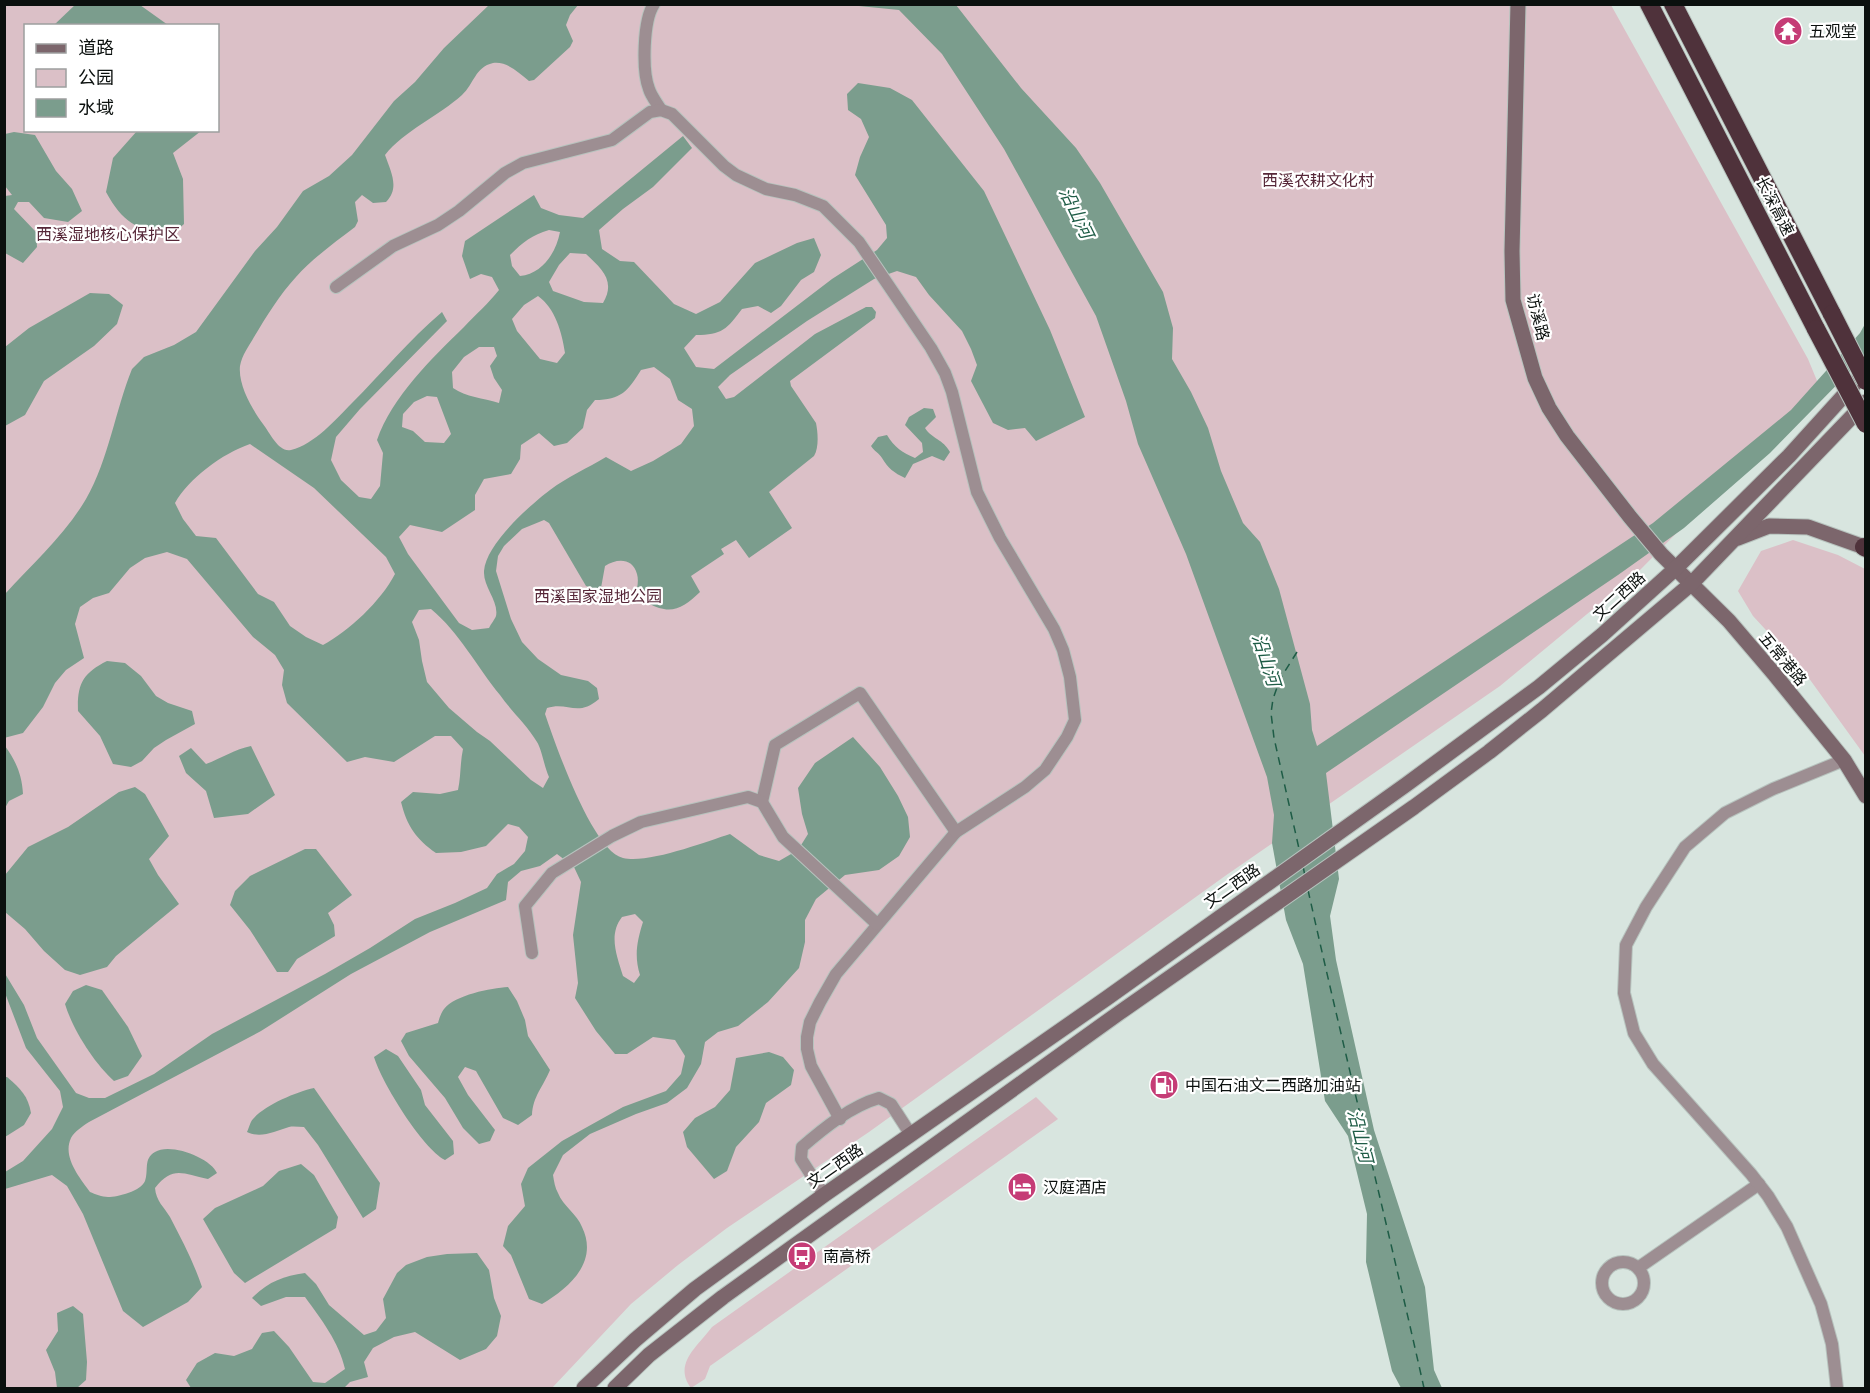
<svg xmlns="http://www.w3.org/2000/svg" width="1870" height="1393" viewBox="0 0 1870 1393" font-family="Karla,'Noto Sans SC',sans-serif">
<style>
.green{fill:#dbc0c7;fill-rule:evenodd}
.water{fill:#7b9d8d;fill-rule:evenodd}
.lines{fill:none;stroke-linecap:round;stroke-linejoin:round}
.ferry{stroke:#1e5c46;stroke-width:1.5;stroke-dasharray:8 6;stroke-linecap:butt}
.street-casing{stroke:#b7c3be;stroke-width:14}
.secondary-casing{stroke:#b7c3be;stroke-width:17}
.highway-casing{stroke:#b7c3be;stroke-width:20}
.street{stroke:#9d8e92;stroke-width:12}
.secondary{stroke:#7c666c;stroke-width:15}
.highway{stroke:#4f323b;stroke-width:18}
.highway-bridge-casing{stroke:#b7c3be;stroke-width:20;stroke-linecap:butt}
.highway-bridge{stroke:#4f323b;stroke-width:18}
.labels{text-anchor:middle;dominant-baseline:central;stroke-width:4.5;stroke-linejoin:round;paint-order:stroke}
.poi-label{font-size:16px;fill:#0b100e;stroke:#fff;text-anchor:start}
.park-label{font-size:16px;fill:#562738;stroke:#fff}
.street-label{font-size:16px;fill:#0b100e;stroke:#fff}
.water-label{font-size:18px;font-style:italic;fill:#1e5c46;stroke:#fff}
</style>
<rect width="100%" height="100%" fill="#d8e5df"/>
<g class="green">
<path d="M5 5H1611L1808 359 1820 388 1639 571 1500 686 1225 876 869 1132 727 1228 678 1265 631 1304 552 1388H5ZM26 26H218V130H26Z"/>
<polygon points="1793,540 1838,555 1865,569 1865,756 1803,670 1753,616 1738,591 1761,551"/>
<path d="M1036 1097 1058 1119 710 1366 705 1379 691 1388C673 1364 697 1347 712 1327Z"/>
</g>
<g class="water">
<polygon points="76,4 140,5 168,25 54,25"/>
<path d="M489 5H578L570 15 566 25 573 41 570 47 534 80 529 81C519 73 507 61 493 63 475 67 474 84 462 95 440 115 404 131 385 155 391 172 400 188 386 202L373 203 362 195 355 202 358 221 355 227C335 242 312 259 296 277 280 294 266 317 254 337 249 346 242 355 240 366 238 385 252 409 263 424 270 433 279 453 291 450 315 444 335 420 352 403 382 373 409 340 442 312L447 321 360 409 336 437 331 460 341 480 359 497 371 499 380 486 383 453 377 440C392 397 432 358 464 327 476 314 488 304 499 290L492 277 481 274 470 279 462 256 465 241 534 195 541 208 559 215 583 218 683 136 692 148 653 187 623 209 599 230 602 249 620 261 634 262 674 304 696 314 720 302 755 263 797 243 814 238 821 255 814 272 801 280 781 306 771 313 758 306 742 309C727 329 722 335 696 335L684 348 696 367 714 369 832 279 877 250 887 238 886 225 855 175 860 157 869 137 861 119 848 110 847 94 858 83 890 88 912 100 984 191 1050 330 1085 417 1036 441 1025 428 1008 430 993 423 971 381 977 365 971 349 962 331 929 295 916 277 897 271 874 279 807 321 730 375 718 387 726 399 734 397 815 334 866 307H872L876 312 875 318 790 381 791 386 816 423C818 433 819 448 814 456L769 492 792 528 749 558 736 540 721 549 724 554 691 576 700 592C683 608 671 616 648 603 643 601 640 599 636 595 637 588 639 581 637 574 633 558 617 558 605 566L601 588 597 590 586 586 549 523 544 520 522 529 504 546 498 556 496 571 511 619 522 642 538 659 561 675 588 681 597 688 599 699C577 718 568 701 547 708L545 714C555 743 592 851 623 858 648 864 705 842 730 834L759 855 779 861 798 850 808 834 802 814 798 788 815 763 853 737 880 767 898 796 908 817 910 837 899 856 879 870 845 875 816 899 805 920V942L799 968 768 1002 738 1026 718 1032 705 1042 701 1064 687 1088 667 1103 636 1114 590 1134 563 1155 553 1175C554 1181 555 1188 558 1193 563 1206 577 1214 582 1227 599 1262 569 1288 542 1304L529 1299 511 1255 503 1246 508 1226 525 1206 521 1184 528 1168 562 1141 623 1107 666 1091 681 1074 685 1056 675 1040 653 1037 627 1054H615L596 1031 575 998 578 983 573 935 581 882 574 867 557 854 540 866 521 871 508 882 506 900 430 932 351 974 261 1031 89 1122C83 1126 74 1132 71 1138 62 1157 80 1178 90 1192 95 1194 102 1197 108 1197 118 1197 141 1191 145 1181 149 1170 143 1159 155 1152 170 1142 211 1158 217 1173L208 1179C183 1174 173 1165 155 1188 156 1201 164 1207 170 1217 182 1240 194 1263 202 1287L188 1302 143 1327 123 1311 83 1214 67 1186 52 1175 5 1189V1172L23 1161 52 1129 63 1107 60 1091 26 1048 5 993 4 972 24 1005 37 1038 76 1093 89 1098H105L154 1074 212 1034 325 974 370 948 415 919 455 903 487 888 497 874 514 864 525 851 528 837 519 827 508 824 486 846 461 852 436 853C416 839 407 826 401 802L413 792 440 794 458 790C461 776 460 763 463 749L451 736H435L394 762 365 757 347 762 287 703 282 685 284 670 275 655 253 637 187 559 167 552 145 558 130 568 109 593 93 598 80 607 75 624 84 658 66 670 55 683 43 707 23 733 4 738 5 594C32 564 65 535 86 499 109 459 115 411 132 369L144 357 174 345 196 332 255 251 277 227 303 191 329 176 352 155 394 101 415 82 444 48ZM549 230 560 232C556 253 542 274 520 276L512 266 510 255C523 242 532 235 549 230ZM570 253 586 254C602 269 616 281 603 303L584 302 553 291 549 282 559 265ZM538 296C555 308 562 332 565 353L557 363 540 359 517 331 512 319 524 305ZM479 347H494L497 356 490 366 494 378 502 390 499 403C483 398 466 397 453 388L452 372 464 357ZM654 367 670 379 678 400 692 409 694 426 681 444 653 461 631 471 606 457C588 468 567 477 550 490 529 506 486 544 484 571 483 587 499 601 496 616 495 619 491 624 489 628L472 630 459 623 408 554 399 537 410 525 442 532 475 510V495L484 479 511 474 520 459 521 445 539 433 554 446 567 443 583 428 587 410 595 400C621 400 628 391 641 370ZM427 396 437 397 451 434 444 443 425 442 413 431 402 427 403 414 414 402ZM250 444 314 488 386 557 395 574C381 601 349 631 323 645L306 637 290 626 274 602 258 594 216 538 196 536 183 519 175 503C188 479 223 453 250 444ZM431 609C459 632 477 667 500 695 511 711 527 725 537 742 542 750 544 766 549 777L543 788 531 780 490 741 477 732 449 708 427 682 422 661 419 640 412 622 419 610ZM635 914 643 922C637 941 634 956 640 975L634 983 623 976C617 956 608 935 622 917Z"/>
<polygon points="849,5 956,5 1021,88 1076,148 1100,183 1163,292 1173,328 1172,359 1191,392 1208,428 1221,471 1243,523 1260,542 1279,589 1310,704 1312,730 1317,746 1653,523 1791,410 1860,333 1865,324 1865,356 1770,453 1684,528 1618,575 1326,773 1339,879 1330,916 1336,960 1374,1130 1425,1287 1434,1370 1442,1388 1401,1388 1392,1371 1366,1262 1367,1214 1348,1136 1325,1101 1303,964 1286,920 1272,843 1274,815 1267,777 1186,554 1138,444 1126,401 1096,316 1004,149 942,54 899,10"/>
<path d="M137 131H201L173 153 183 179 184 224 168 238C135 227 123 223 106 192L113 158Z"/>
<polygon points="14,132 35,135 56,171 72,189 82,211 68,222 44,218 29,202 18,202 14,209 36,232 37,247 23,263 5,253 5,196 12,195 5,186 5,134"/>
<polygon points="90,293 109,294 123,305 117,324 94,346 44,381 25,415 5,426 5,347 29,328"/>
<path d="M924 408 933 409 936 417 925 428C932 439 943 439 950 452L944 461 932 456 913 464 905 478C894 473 888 468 882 458 879 453 874 451 871 446L878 437 887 435C894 447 903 453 915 458L923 452 922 443 905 425 909 417Z"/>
<path d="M107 661 125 663 141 676 156 696 168 703 192 711 195 724 166 740 154 748 142 761 131 767 113 764 100 736 78 711C77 684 83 673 107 661Z"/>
<path d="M5 746C16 761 22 775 23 794L9 801 5 808Z"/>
<path d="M251 746 275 795 248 814 214 818 206 791 186 773 179 756 191 748 206 764C222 758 235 749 251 746Z"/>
<polygon points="135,787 145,794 169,836 149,859 158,875 179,904 116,956 107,967 80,975 65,970 44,951 25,929 5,912 5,875 28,847 68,827 119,792"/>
<polygon points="305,849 316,849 352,895 328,913 334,925 335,936 297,959 288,972 277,972 250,930 230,905 235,891 250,876"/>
<path d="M86 985 102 990 128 1027 142 1056 128 1076 114 1081C94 1063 73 1030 65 1004L73 991Z"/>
<path d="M508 987 517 1001 525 1020 528 1036 550 1070C543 1087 533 1096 532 1115L518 1125 503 1118 476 1071 465 1067 458 1077 468 1095 495 1130 490 1141 479 1144 463 1128 445 1098 409 1056 401 1041 406 1033 438 1023C439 1019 441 1013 444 1009 455 995 491 988 508 987Z"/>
<path d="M386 1049 398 1056 421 1090 425 1105 453 1141 454 1154 445 1160C422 1148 382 1083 374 1057Z"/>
<polygon points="769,1052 783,1057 794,1070 791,1085 766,1103 759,1122 736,1147 727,1171 714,1179 687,1147 683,1132 695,1118 715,1107 730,1090 736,1058"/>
<path d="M5 1077H7C21 1089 28 1096 31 1113L24 1125 5 1137Z"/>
<path d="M314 1088 380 1183 376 1209 363 1218 318 1145 304 1127C299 1127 293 1126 289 1127 275 1131 261 1139 247 1132 249 1128 250 1122 253 1119 265 1105 296 1092 314 1088Z"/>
<polygon points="301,1164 314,1175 338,1217 336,1228 245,1283 234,1273 203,1219 215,1208 263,1186 279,1171"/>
<path d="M477 1253 489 1270 494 1298 501 1316 497 1336 486 1349 460 1360 415 1332 394 1337 373 1348 364 1362 368 1377 350 1382 344 1388H191L186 1380 197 1363 215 1353 234 1356 252 1349 262 1333 274 1331 289 1347 313 1382 325 1383 345 1369C339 1342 321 1319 305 1297H286L261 1306 252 1298C268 1282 283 1276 305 1273L316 1284 329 1305 364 1335 376 1331 386 1318 383 1299 397 1273 406 1265 427 1257 447 1254Z"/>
<polygon points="73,1306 83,1314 87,1362 86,1380 77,1388 57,1388 55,1372 46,1350 58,1331 57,1313"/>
</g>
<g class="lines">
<g class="ferry">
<polyline points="1297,652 1280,679 1273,699 1271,713 1274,738 1300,853"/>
<polyline points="1303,866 1305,876"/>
<path d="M1308 890C1345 1056 1387 1222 1424 1388"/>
</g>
<g class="street-casing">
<g id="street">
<path d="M654 4C643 20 642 71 649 89 651 96 657 103 661 110"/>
<polyline points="336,287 393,246 438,225 459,211 505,173 523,163 612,140 650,112 661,110 672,114 724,166 736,175 766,189 795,195 823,206 859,242 931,348 945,373 952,392 977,492 1000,538 1054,629 1063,650 1070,677 1075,720 1067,737 1045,770 1025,787 956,832 836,974 820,1002 810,1022 807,1037 807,1049 811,1066 840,1119"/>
<polyline points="762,802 775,745 860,693 956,832"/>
<polyline points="532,953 525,906 552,873 612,836 641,822 748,797 762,802 783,837 877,924"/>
<path d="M824 1195 801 1159 802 1147C824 1128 851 1106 879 1098L891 1104 911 1135"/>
<circle cx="1623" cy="1283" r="21"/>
<polyline points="1638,1268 1759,1184"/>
<polyline points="1837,1388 1832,1344 1821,1304 1787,1227 1768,1196 1751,1174 1653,1064 1634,1033 1624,993 1626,945 1646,907 1685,847 1725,813 1773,789 1844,760"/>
</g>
</g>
<g class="secondary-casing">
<g id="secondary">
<polyline points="1518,4 1512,251 1513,300 1535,378 1549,408 1567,436 1630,517 1661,554 1729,621 1775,675 1844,760 1866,796"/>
<polyline points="1738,538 1769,526 1808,527 1864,547"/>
<polyline points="584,1388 635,1340 695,1289 824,1195 1107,998 1407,784 1539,687 1602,635 1675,569 1789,456 1866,371"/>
<polyline points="615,1388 649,1355 723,1297 1119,1013 1414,807 1489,752 1542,710 1691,584 1866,402"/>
</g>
</g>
<g class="highway-casing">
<g id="highway">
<polyline points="1649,4 1816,329"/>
<polyline points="1673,4 1832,314"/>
<polyline points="1864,547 1866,548"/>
</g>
</g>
<use href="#street" class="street"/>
<use href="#secondary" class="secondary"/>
<use href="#highway" class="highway"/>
<g class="highway-bridge-casing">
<g id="highway-bridge">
<polyline points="1832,314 1866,381"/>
<polyline points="1816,329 1866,424"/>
</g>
</g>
<use href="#highway-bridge" class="highway-bridge"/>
</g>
<defs>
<g id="temple-disc" transform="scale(1.5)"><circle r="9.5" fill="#c53c76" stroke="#fff"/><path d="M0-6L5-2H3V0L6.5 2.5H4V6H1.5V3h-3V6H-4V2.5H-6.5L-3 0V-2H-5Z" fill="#fff"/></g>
<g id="fuel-disc" transform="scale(1.5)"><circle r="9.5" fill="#c53c76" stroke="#fff"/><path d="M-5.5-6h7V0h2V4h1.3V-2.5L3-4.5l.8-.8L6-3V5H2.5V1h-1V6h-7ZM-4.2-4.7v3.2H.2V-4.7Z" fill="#fff"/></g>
<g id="hotel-disc" transform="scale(1.5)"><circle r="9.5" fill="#c53c76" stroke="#fff"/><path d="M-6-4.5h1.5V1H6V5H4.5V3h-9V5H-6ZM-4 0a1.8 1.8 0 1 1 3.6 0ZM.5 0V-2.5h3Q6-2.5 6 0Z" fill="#fff"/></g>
<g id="bus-disc" transform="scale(1.5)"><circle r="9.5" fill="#c53c76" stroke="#fff"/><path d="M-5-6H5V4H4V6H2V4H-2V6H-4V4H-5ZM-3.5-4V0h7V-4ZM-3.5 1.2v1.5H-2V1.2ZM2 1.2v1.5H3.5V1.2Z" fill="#fff"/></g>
</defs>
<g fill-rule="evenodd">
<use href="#temple-disc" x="1788" y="31"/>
<use href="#fuel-disc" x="1164" y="1085"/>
<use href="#hotel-disc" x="1022" y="1187"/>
<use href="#bus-disc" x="802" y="1256"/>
</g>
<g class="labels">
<g class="poi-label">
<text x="1809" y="31">五观堂</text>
<text x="1185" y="1085">中国石油文二西路加油站</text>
<text x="1043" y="1187">汉庭酒店</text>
<text x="823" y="1256">南高桥</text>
</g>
<g class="park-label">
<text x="1318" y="180">西溪农耕文化村</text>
<text x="108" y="234">西溪湿地核心保护区</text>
<text x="598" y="596">西溪国家湿地公园</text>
</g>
<g class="street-label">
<text transform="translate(1775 206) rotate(63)">长深高速</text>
<text transform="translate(1538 317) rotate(76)">访溪路</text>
<text transform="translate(1619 596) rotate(-42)">文二西路</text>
<text transform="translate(1783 659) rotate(50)">五常港路</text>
<text transform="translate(1232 886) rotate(-35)">文二西路</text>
<text transform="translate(835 1166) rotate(-35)">文二西路</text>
</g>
<g class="water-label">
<text transform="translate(1076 213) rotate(64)">沿山河</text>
<text transform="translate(1266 660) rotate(72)">沿山河</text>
<text transform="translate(1360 1136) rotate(76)">沿山河</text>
</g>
</g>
<rect width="1870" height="1393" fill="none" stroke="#0b100e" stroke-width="12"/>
<rect x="24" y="24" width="195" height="108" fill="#ffffff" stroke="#9d9f9f" stroke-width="1.5"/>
<rect x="36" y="44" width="30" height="9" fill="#7c666c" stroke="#9d9f9f" stroke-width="1.5"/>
<text x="78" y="54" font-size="18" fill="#0b100e">道路</text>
<rect x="36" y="69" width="30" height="18" fill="#dbc0c7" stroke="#9d9f9f" stroke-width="1.5"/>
<text x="78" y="84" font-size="18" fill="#0b100e">公园</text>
<rect x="36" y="99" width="30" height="18" fill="#7b9d8d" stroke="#9d9f9f" stroke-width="1.5"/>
<text x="78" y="114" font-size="18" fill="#0b100e">水域</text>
</svg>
